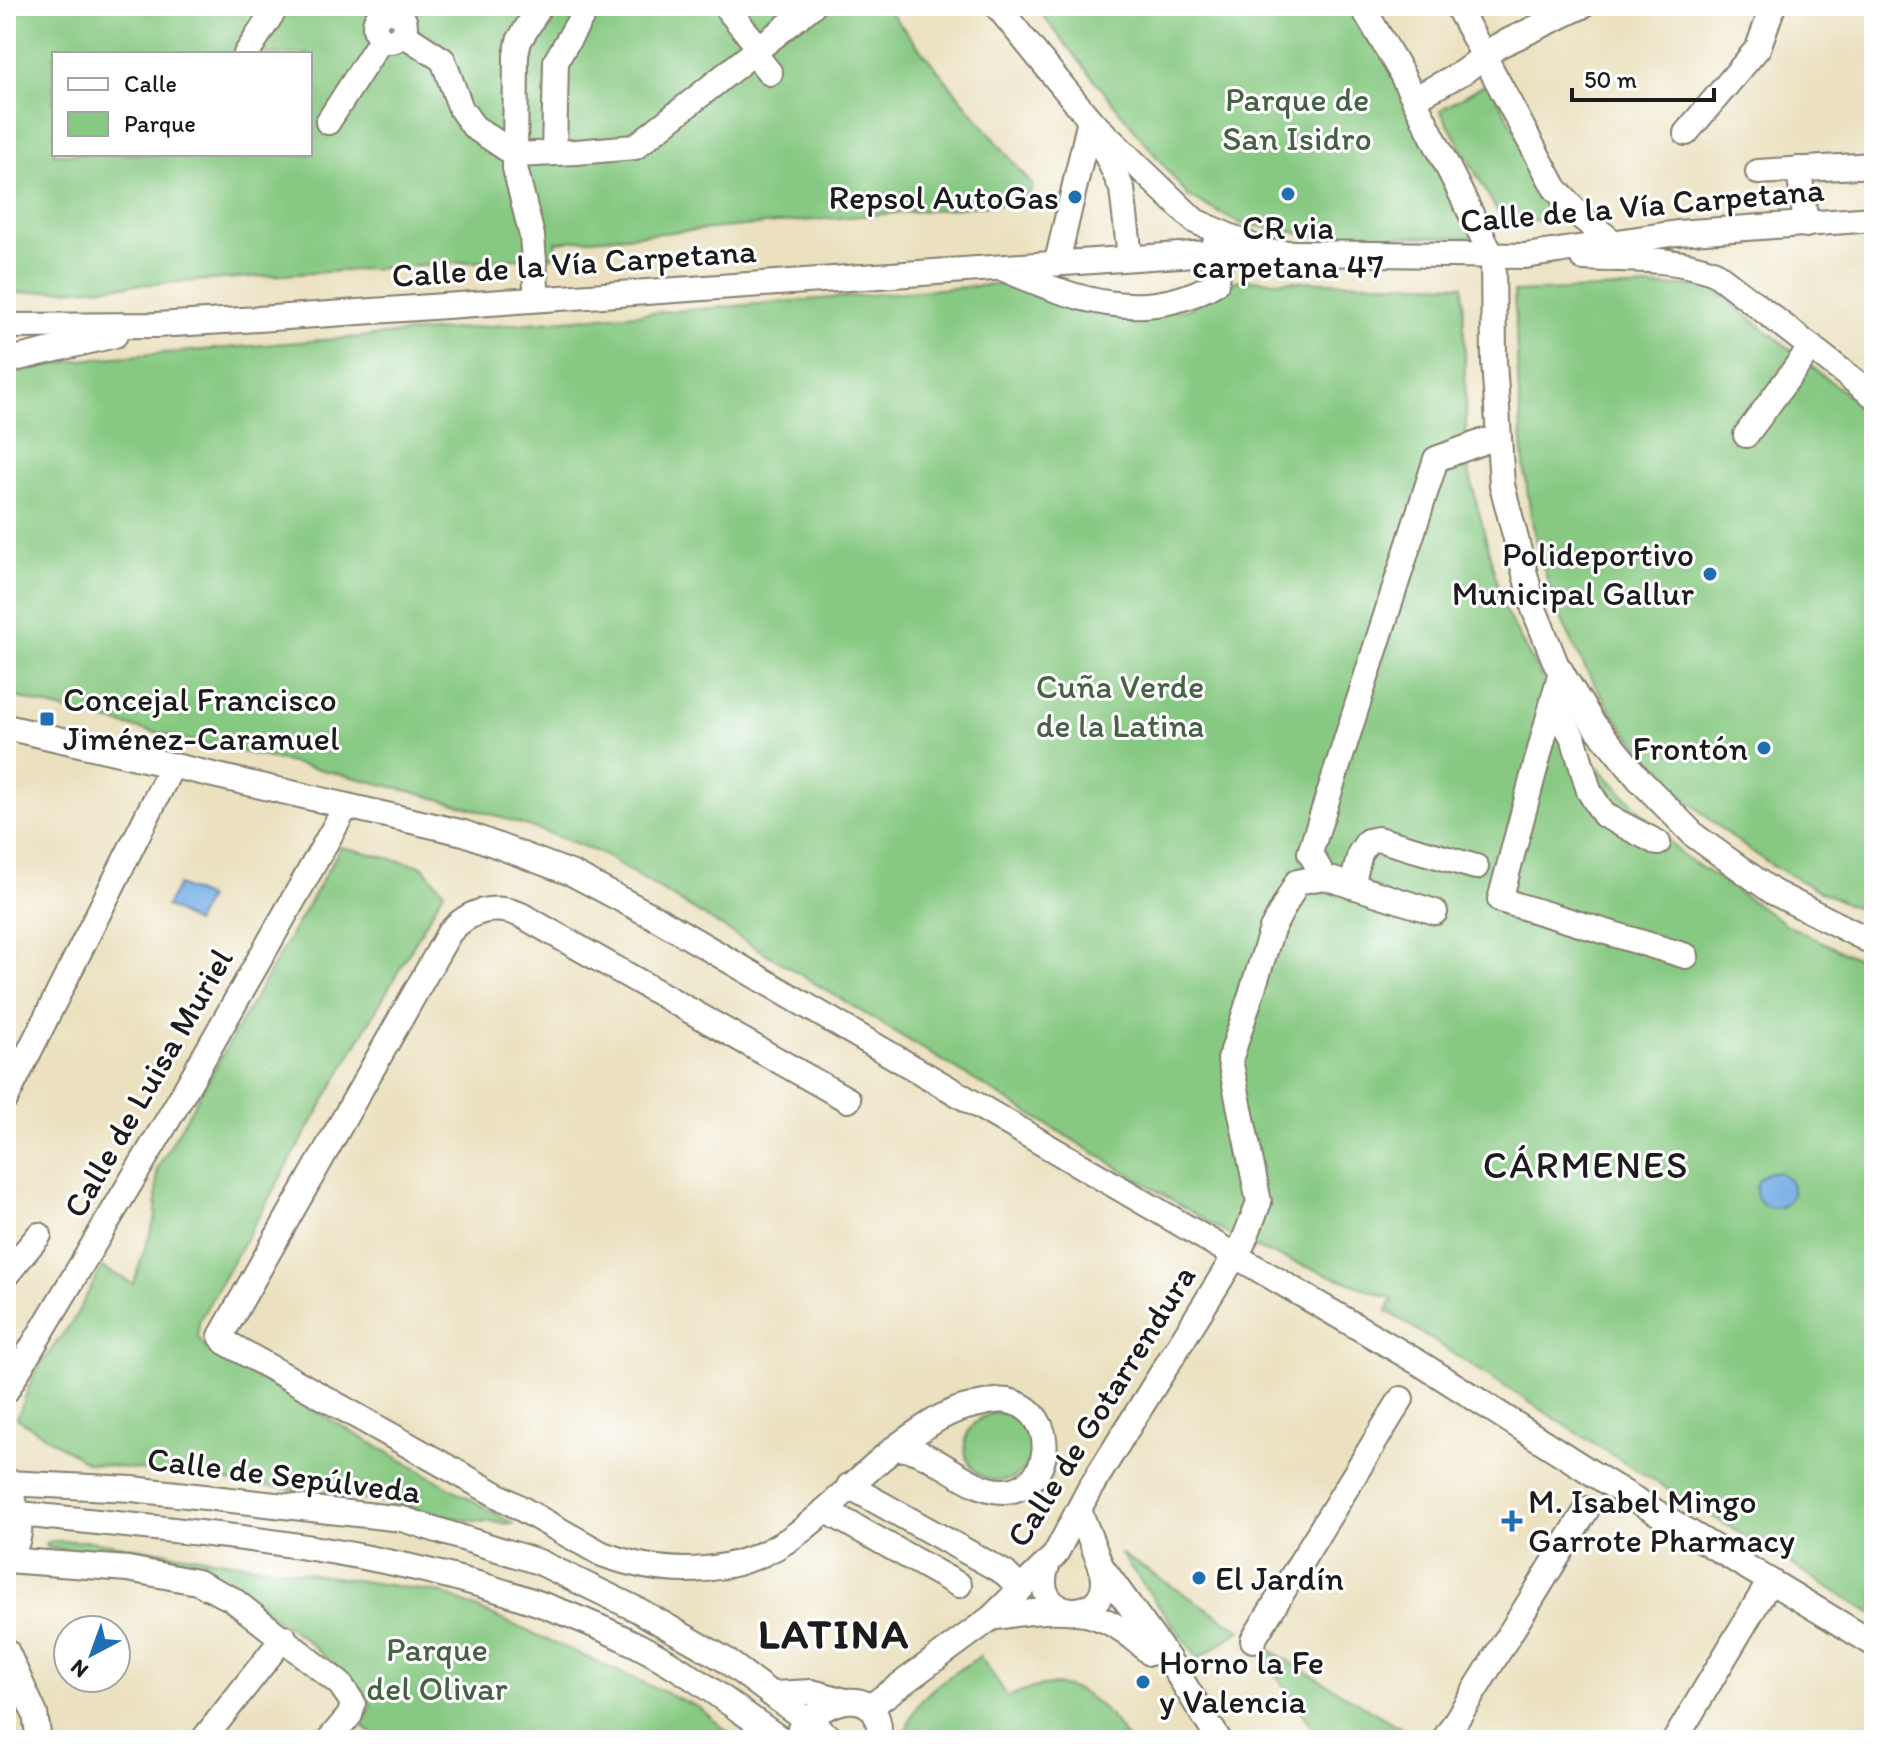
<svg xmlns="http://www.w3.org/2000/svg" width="1880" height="1746" viewBox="0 0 1880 1746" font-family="Itim,sans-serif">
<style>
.green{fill:#87c982;stroke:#52724f;stroke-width:2;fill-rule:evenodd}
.water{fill:#76aee5;stroke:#496580;stroke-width:2}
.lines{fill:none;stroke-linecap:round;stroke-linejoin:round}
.minor-casing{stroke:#847e6e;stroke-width:28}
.minor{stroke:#fff;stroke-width:24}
.poi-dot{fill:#1f6fb2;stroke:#fff;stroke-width:3}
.labels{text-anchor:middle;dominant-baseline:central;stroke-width:6;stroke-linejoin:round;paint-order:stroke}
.park-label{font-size:34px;fill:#476145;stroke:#fff}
.poi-label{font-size:34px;fill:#1c1c1c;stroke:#fff;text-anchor:start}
.street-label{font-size:34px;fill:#1c1c1c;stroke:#fff}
.quarter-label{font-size:38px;letter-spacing:2px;fill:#1c1c1c;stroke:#fff}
.district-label{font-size:42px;font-weight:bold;letter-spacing:2px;fill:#1c1c1c;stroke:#fff}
</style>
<rect width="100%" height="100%" fill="#fff"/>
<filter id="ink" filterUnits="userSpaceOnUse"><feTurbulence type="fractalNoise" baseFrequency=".0125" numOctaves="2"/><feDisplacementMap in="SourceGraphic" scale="16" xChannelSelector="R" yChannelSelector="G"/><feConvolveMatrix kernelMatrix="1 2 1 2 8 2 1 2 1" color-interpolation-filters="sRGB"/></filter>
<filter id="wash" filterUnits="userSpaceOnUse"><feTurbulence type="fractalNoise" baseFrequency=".006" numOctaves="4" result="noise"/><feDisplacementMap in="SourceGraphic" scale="32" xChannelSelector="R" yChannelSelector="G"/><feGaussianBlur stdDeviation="1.8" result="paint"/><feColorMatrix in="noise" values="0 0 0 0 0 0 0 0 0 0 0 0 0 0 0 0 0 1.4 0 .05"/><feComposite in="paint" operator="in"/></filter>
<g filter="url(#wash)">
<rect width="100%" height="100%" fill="#ebe1c0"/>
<g class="green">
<path d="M6 6H885L1033 186 1025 202 556 242 557 256 6 294ZM54 54H310V154H54Z"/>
<polygon points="1035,6 1362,6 1483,237 1317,236 1239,223 1188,196"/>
<polygon points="1489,82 1550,195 1551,212 1543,220 1512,223 1496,209 1440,110"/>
<path d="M1238 280 1463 285 1467 464 1503 607 1579 747 1681 854 1789 926 1874 967V1615L1615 1457 1387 1311 1393 1299 1243 1243 600 853C409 775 203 752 6 694V374L80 360 1002 284 1074 311 1186 310Z"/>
<path d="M1709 285 1874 416V916C1831 897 1790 878 1751 851 1646 779 1564 664 1536 539 1518 459 1519 374 1514 292Z"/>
<polygon points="341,847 422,866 444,891 199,1321 198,1337 206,1349 514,1524 465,1520 373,1500 87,1463 17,1418 35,1372 74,1319 102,1267 133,1284 156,1216 157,1169"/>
<circle cx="999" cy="1447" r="34"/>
<polygon points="52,1541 90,1541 442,1593 698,1707 738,1740 380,1740 365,1728 362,1720 371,1707 367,1695 306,1640 215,1574 179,1562 47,1548 46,1543"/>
<polygon points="1120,1553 1241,1630 1198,1659"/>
<polygon points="1253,1640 1421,1740 1320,1740"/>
<path d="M980 1656 1008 1697C1065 1669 1096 1693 1128 1740H906C908 1696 948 1678 980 1656Z"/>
</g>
<g class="water">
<polygon points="178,885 208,898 195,923 166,906"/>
<circle cx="1774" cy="1190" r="18"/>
</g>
</g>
<g filter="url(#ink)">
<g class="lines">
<g class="minor-casing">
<g id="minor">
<polyline points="725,6 760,49"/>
<polyline points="997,6 1090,120 1195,221 1256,248"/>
<polyline points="1362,6 1399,69 1493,258 1494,361 1502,485 1534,609 1556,664 1592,722 1639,779 1695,836 1773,892 1874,943"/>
<polyline points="1457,6 1555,188 1581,217 1613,242"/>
<circle cx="390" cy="26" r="15"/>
<polyline points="403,34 443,60 461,109 474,127 516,155 576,152 635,147 812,6"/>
<polyline points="754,53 770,73"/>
<polyline points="246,54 277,6"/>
<polyline points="1414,99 1463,72 1498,46 1582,6"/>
<polyline points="328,122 382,38"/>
<polyline points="1095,130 1122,189 1130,257"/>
<polyline points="1686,133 1758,48 1773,6"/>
<polyline points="554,153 556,61 588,6"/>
<polyline points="1799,169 1806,225"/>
<polyline points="1758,172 1874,165"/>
<path d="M1583 258C1627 260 1674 257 1715 273L1874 396"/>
<polyline points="1057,262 1090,120"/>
<path d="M1004 269C1074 299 1144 326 1216 283L1223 252 1215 243"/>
<polyline points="537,299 532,236 515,168 516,55 519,41 540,6"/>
<polyline points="6,326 156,325 258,319 1223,252 1525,256 1677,233 1874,219"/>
<polyline points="6,361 115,335"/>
<polyline points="1746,435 1811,347"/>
<polyline points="1561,671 1500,900 1686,956"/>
<polyline points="1553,701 1574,740 1589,791 1604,815 1658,843"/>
<polyline points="6,727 464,833 573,874 658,919 1421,1364 1603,1480 1874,1644"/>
<polyline points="1352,886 1360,853 1368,841 1378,839 1476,867"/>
<polyline points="1435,912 1324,877 1310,853 1436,459 1485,441 1499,440"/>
<polyline points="6,1098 171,768"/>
<path d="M848 1100 521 915C494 903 468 911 449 933L221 1336 225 1342 602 1554C670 1579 742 1577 802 1530 839 1501 868 1466 907 1439 928 1425 946 1411 971 1406 985 1403 999 1398 1012 1402 1059 1415 1054 1489 1004 1491 966 1492 928 1443 893 1449"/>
<polyline points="6,1275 39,1235"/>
<polyline points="6,1391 175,1108 346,807"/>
<polyline points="6,1483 132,1489 402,1519 539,1562 638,1610 724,1659 833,1740"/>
<polyline points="849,1486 1005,1573 1021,1589"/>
<polyline points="825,1510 959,1585"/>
<polyline points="1079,1510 1101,1566 1167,1657 1219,1740"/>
<path d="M20 1514C226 1536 445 1549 635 1644 687 1670 734 1707 782 1740"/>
<polyline points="6,1560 128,1569 197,1582 232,1599 340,1684 353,1703 350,1715 329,1740"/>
<path d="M6 1560C22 1541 23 1522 13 1500"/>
<path d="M1048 1563C1023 1625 1122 1625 1101 1566"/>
<path d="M991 1618C1057 1607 1100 1602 1150 1653"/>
<polyline points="1253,1640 1401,1399"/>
<polyline points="6,1650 35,1714 39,1740"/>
<polyline points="774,1694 812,1692 842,1700"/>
<polyline points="870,1707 991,1618 1055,1555 1089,1490 1243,1243 1259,1202 1230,1060 1272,929 1297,882 1324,877"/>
<path d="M800 1729C824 1697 884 1682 879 1740"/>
<polyline points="203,1740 284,1637"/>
<polyline points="1444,1740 1587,1509"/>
<polyline points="1675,1740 1770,1581"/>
</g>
</g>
<use href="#minor" class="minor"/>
</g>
</g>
<g class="poi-dot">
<circle cx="1288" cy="194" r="8"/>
<circle cx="1075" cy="197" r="8"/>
<circle cx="1710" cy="574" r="8"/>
<rect x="39" y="711" width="16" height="16" rx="4"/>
<circle cx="1764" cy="748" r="8"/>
<path d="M1508 1509h8v8h8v8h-8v8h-8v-8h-8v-8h8z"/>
<circle cx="1199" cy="1578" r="8"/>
<circle cx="1143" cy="1682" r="8"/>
</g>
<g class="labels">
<g class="park-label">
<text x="1297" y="99">Parque de<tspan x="1297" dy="39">San Isidro</tspan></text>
<text x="1120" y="686">Cuña Verde<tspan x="1120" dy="39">de la Latina</tspan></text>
<text x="437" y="1649">Parque<tspan x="437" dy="39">del Olivar</tspan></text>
</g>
<g class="poi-label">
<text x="1059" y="197" text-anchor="end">Repsol AutoGas</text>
<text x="1288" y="227" text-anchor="middle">CR via<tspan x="1288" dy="39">carpetana 47</tspan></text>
<text x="1694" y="554" text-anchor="end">Polideportivo<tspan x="1694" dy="39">Municipal Gallur</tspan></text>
<text x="63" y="699">Concejal Francisco<tspan x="63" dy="39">Jiménez-Caramuel</tspan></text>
<text x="1748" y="748" text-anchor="end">Frontón</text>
<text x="1528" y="1501">M. Isabel Mingo<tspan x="1528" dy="39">Garrote Pharmacy</tspan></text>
<text x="1215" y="1578">El Jardín</text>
<text x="1159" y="1662">Horno la Fe<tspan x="1159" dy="39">y Valencia</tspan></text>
</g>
<g class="street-label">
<text transform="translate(1642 205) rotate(-5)">Calle de la Vía Carpetana</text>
<text transform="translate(574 263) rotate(-4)">Calle de la Vía Carpetana</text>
<text transform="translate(148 1083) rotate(-60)">Calle de Luisa Muriel</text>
<text transform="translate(1101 1406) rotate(-58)">Calle de Gotarrendura</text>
<text transform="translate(284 1475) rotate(7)">Calle de Sepúlveda</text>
</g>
<g class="quarter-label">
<text x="1586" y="1165">CÁRMENES</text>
</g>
<g class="district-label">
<text x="834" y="1633">LATINA</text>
</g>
</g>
<rect width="1880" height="1746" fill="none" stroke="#fff" stroke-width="32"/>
<rect x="52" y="52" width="260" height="104" fill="#ffffff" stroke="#a4a4a4" stroke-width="2"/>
<rect x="68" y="78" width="40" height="12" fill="#ffffff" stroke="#a4a4a4" stroke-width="2"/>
<text x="124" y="92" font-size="24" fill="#1c1c1c">Calle</text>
<rect x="68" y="112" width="40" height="24" fill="#87c982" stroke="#a4a4a4" stroke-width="2"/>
<text x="124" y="132" font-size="24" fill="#1c1c1c">Parque</text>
<g transform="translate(92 1654) rotate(221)"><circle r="38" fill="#ffffff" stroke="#a4a4a4" stroke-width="2"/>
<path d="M0-6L14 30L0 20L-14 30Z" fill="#1f6fb2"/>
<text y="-12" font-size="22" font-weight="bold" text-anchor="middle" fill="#1c1c1c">N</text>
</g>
<path d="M1572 88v12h142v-12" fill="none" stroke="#1c1c1c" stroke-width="4"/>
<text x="1584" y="88" font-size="24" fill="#1c1c1c" stroke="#ffffff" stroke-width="6" paint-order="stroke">50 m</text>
</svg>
